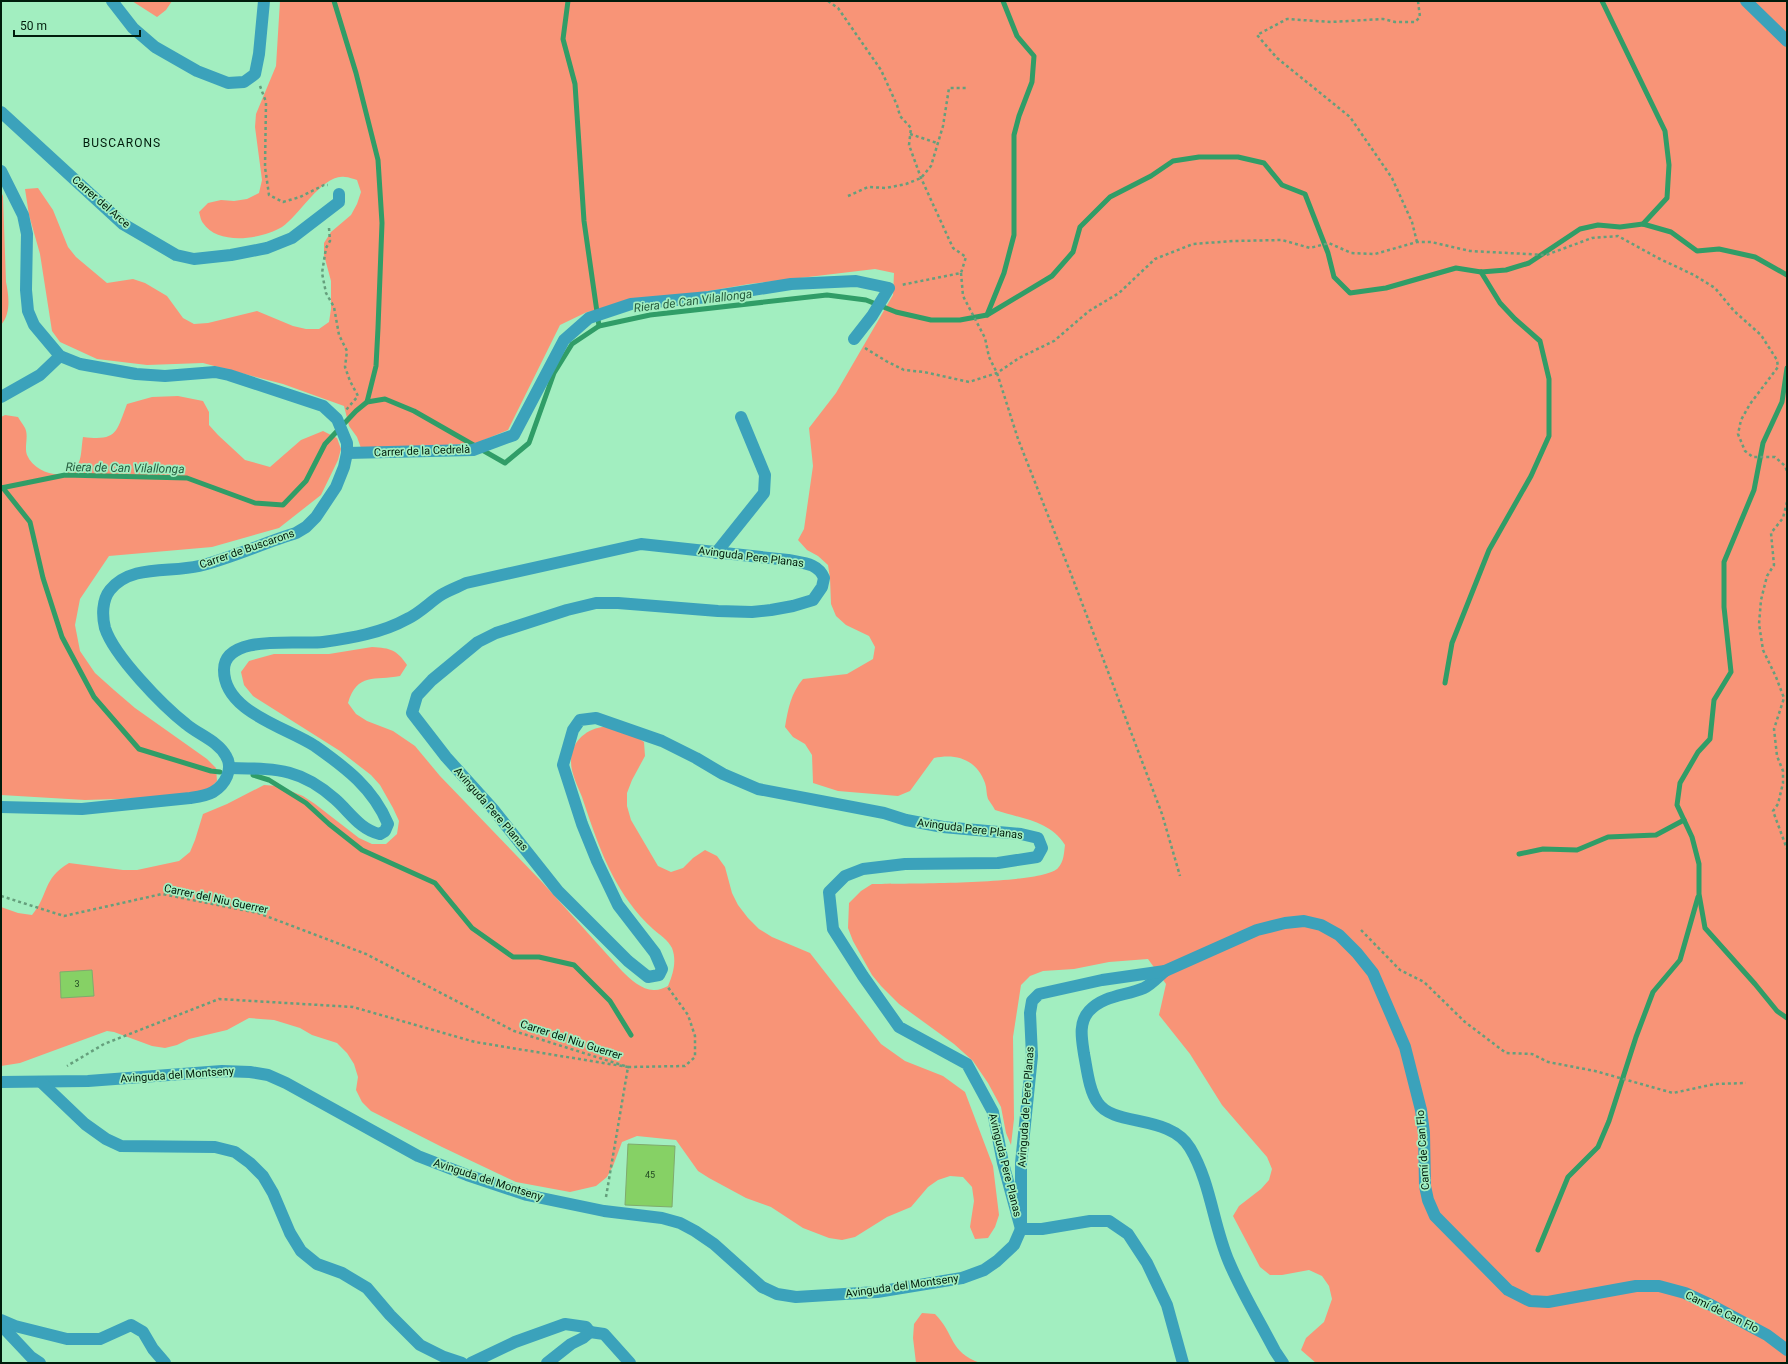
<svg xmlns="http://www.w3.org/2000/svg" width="1788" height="1364" viewBox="0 0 1788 1364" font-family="Roboto,sans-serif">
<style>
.green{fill:#f89477}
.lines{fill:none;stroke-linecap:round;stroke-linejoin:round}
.stream{stroke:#309d67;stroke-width:5}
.building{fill:#86d165;stroke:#7fab6d}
.path{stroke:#659f7c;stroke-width:2.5;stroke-dasharray:3 3;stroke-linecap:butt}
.minor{stroke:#3ba2bb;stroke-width:12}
.labels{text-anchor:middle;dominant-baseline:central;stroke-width:3.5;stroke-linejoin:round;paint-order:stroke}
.number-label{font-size:9px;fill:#224922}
.street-label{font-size:11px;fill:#001c0c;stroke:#a2eec0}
.neighbourhood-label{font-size:12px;letter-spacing:1px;fill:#001c0c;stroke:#a2eec0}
.water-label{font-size:12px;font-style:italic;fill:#275d3f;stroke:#a2eec0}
</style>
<rect width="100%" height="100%" fill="#a2eec0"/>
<g class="green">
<polygon points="132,1 172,1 166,10 157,17"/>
<path d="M280 1H1787V1363H1316L1301 1350 1306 1338 1324 1322 1332 1299 1329 1286 1322 1276 1309 1270 1282 1275H1270L1260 1267 1233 1216 1239 1206 1261 1189 1269 1180 1272 1169 1267 1157 1222 1105 1190 1054 1159 1015 1166 984 1148 959 1109 962 1074 969 1043 971 1030 976 1021 985 1013 1037 1014 1119 1011 1145 1006 1133 1001 1107 988 1083 973 1061 954 1044 899 1004 881 986 872 975 853 941 848 928 849 903 861 891 872 884C900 883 1044 885 1058 868 1064 862 1064 852 1065 845 1049 820 1021 819 995 810 993 806 990 802 988 799 986 794 987 788 985 783 977 760 957 753 934 758L910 791 898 796 838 791 813 783 812 755 805 744 793 737 785 727C788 709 791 693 803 679L847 674 873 659 875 647 869 636 846 625 836 616 831 604 830 578 828 565 818 556 807 550 798 540 804 529 813 466 809 428 836 393 893 295 894 273 875 269 749 284 587 312 560 325 508 430 474 444 361 448 357 437 349 426 344 406 283 384 203 363 147 365 97 359 60 342 52 331 40 254 29 215 25 189 38 188 53 210 68 247 76 257 107 283 133 279 145 283 167 296 183 318 194 324 208 323 257 311 293 326 306 329H319L329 322 331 309V281L324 255V243L331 232 351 215 357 204 361 192 357 180C353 179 349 177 345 177 323 173 299 216 282 227 262 239 218 246 203 223 201 221 200 215 199 212L208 203 221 200 234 201 247 199 259 193 262 180 255 127 256 114 276 66Z"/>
<path d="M1 192 3 196 6 282C9 296 11 314 1 325Z"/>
<path d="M178 396 203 401 209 412V425L218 435 245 460 270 467 301 440 323 431 337 438 341 449 338 460 321 495 279 528 212 547 109 556 80 599 75 625 80 651 95 673 114 690 135 708 207 759 216 768 217 781 208 790 182 797 85 800 1 795V417L5 415 18 417C20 421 23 424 25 428 29 436 24 447 27 455 33 469 50 476 63 474 84 469 80 454 83 437 117 441 116 433 127 404L152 397Z"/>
<path d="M372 647C391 648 397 650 407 665L400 676C375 681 357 672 348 703L356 714 367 721 393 731 415 746 440 776 542 882 622 971C630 979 643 991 655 990 659 990 664 988 668 986 673 974 677 961 672 948 668 940 660 935 653 929 644 921 636 912 629 902 606 870 594 833 582 797 578 787 571 773 571 762 571 743 584 730 602 727 616 725 633 734 644 742L645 756 632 780 627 793V806L631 820 658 866 671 872 683 868 693 858 705 850 717 856 725 867 732 893 738 905 748 918 759 929 772 937 810 953 881 1044 905 1061 943 1076 965 1092 993 1166 999 1215 995 1227 988 1238 975 1239 970 1227 974 1201 972 1187 963 1177 950 1176 938 1180 928 1187 911 1207 887 1217 855 1237 842 1240 829 1238 803 1228 771 1207 746 1198 709 1178 698 1171 676 1140 637 1136 622 1142 613 1166 607 1177 596 1186 570 1192 516 1182 442 1147 371 1111 362 1102 356 1090 358 1077 354 1064 347 1053 337 1043 312 1035 300 1028 274 1020 249 1018 227 1030 189 1039 177 1045 165 1048 152 1046 114 1032 107 1031 20 1063 1 1066V907L18 913 32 915C49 895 42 879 69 863L123 870H137L179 861 190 852 195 840 203 814 227 804 264 785 278 786 303 796 315 804 359 838 372 844H386L397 834 399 821 393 808 380 785 371 775 340 751 253 696 244 685 241 672 249 661 274 654H329Z"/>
<path d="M922 1313 935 1314C955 1334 949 1352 980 1363H916L913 1338 914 1324Z"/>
</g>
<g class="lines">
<g class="stream">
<polyline points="334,1 356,73 378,160 382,223 378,328 376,366 367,402"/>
<polyline points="568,1 563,39 575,84 584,221 599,326"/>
<polyline points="1602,1 1665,131 1669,165 1667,198 1643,224"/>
<polyline points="987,315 1004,273 1014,235 1014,135 1019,116 1032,82 1034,56 1017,36 1003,1"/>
<polyline points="1787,368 1782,402 1763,443 1754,490 1724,562 1724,607 1731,672 1714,700 1710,739 1698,752 1680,783 1677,805 1692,837 1699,864 1699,894 1705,928 1755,984 1777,1011 1787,1018"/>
<polyline points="1,488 65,475 187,478 255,503 283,505 306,481 325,444 356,411 367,402 385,399 414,411 505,463 529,443 554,373 572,344 599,326 650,315 827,295 866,300 896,312 931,320 960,320 987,315 1052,276 1073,252 1080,227 1110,197 1151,176 1173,161 1199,157 1238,157 1264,163 1282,185 1305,194 1328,253 1334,277 1350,293 1386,288 1456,268 1481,272 1506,270 1529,263 1580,229 1598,225 1620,227 1643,224 1671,232 1697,251 1719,249 1755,257 1787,275"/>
<polyline points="3,488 30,522 43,578 62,637 94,697 139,749 211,771 220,772"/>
<polyline points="1445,683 1452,643 1489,550 1531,476 1549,436 1549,379 1540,341 1515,319 1500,303 1481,272"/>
<polyline points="253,775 269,780 306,803 329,824 362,850 435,883 472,928 513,957 539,957 574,965 610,1001 631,1035"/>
<polyline points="1519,854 1543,849 1577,850 1608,837 1656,835 1684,820"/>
<polyline points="1538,1250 1568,1177 1598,1147 1609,1121 1636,1037 1653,992 1680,960 1698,897"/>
</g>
</g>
<g class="building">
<polygon points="92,970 94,996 61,998 60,972"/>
<polygon points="628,1144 675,1146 672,1207 625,1205"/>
</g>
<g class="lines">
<g class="path">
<polyline points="828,1 838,8 881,70 897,105 900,116 911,128 909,145 921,178 953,248 966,257 961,273 901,285"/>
<polyline points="260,86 266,102 265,167 269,195 283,202 300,197 324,185 328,185"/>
<polyline points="910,134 937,143"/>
<polyline points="848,196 868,187 886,188 906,184 921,178 931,166 943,126 949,88 967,88"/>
<polyline points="329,228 330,241 326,248 322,273 326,293 334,307 339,335 347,351 345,367 350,381 358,396 346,410"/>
<polyline points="1417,242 1412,222 1392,178 1350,117 1277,58 1257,35 1287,19 1331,22 1383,19 1395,22 1415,22 1420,17 1418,1"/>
<polyline points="961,273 963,296 985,338 989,357 997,373 1018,439 1071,574 1162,814 1180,876"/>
<polyline points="865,348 886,361 904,370 924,372 969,382 997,373 1019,358 1054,341 1089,311 1119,293 1155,259 1193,244 1233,241 1282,240 1310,248 1329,243 1351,253 1375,254 1417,242 1431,242 1470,251 1546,255 1592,238 1618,236 1658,258 1694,275 1715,288 1734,311 1761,335 1777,360 1778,367 1750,404 1741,420 1738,434 1745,451 1753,457 1775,457 1785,466 1787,471"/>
<polyline points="1787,502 1783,518 1771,533 1774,565 1767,576 1761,600 1759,624 1763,650 1776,677 1784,698 1774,729 1777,756 1783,771 1783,783 1778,804 1773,811 1787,849"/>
<polyline points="1,896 64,916 162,894 258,913 366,954 514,1031 628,1067 475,1042 353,1007 219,999 104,1044 67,1066"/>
<polyline points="1361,930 1400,970 1424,982 1465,1022 1506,1053 1532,1054 1548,1062 1595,1071 1673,1093 1715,1084 1746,1083"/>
<polyline points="606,1197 628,1067 685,1066 695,1057 695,1036 688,1015 667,986"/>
</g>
<g class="minor">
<polyline points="112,1 133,28 155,47 197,71 228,83 244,82 255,74 259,54 264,1"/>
<polyline points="1746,1 1787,41"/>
<polyline points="1,112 123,224 176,255 194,259 231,255 267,248 292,238 339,202 339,194"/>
<path d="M1 171 23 215 27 234 26 290 28 311 34 325 60 356 80 364 136 374 165 376 215 372 229 375 323 406 337 419 347 443V453L344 467 336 487 316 517 306 527 296 533C263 543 232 558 199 566 170 573 131 564 110 590 102 600 102 616 105 628 114 656 163 706 186 724 199 735 218 741 226 756 234 769 225 785 213 792 206 796 197 797 190 798L82 809 1 807"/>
<polyline points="1,397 40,375 60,356"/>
<polyline points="347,453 473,450 514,435 564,340 589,318 631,304 709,297 791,284 856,281 889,288 872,316 854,339"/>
<polyline points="716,553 764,493 765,475 741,417"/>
<path d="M229 768C275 769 299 767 335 799 349 811 360 830 380 834L385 831 388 824C373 788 346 768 315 746 286 727 224 712 224 670 224 633 299 645 323 642 351 638 382 633 407 619 420 613 430 602 441 595 449 590 458 587 466 583L641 544 788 560C803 563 818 563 824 578L822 587 813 600 793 606 771 610 752 612 718 611 618 603H596L567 610 496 633 478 642 432 680 417 696 412 713 446 757 493 809 558 891 628 961 648 977 659 975 662 969 655 953 618 905 597 861 582 824 563 765 573 730 580 720 596 718 662 741 696 758 723 774 758 789 884 813 906 820 943 827 1021 834 1038 838 1042 848 1037 857 998 863 905 864 863 869 845 876 829 892 833 929 863 976 899 1027 967 1064 993 1112 1003 1163 1021 1229"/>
<path d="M1165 971C1159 976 1151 985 1144 988 1125 996 1104 995 1089 1011 1078 1023 1082 1040 1084 1054 1087 1069 1089 1091 1098 1103 1114 1127 1170 1114 1190 1148 1211 1183 1213 1225 1229 1262 1242 1293 1260 1322 1275 1351L1283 1363"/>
<polyline points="1,1082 88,1081 222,1071 250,1072 268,1075 286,1083 418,1156 467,1175 527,1195 604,1211 662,1218 680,1223 695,1231 714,1244 762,1287 777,1294 796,1297 877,1292 962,1278 984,1270 997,1261 1014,1245 1021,1229 1021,1163 1032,1056 1030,1013 1032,1001 1039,994 1102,980 1165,971 1257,930 1285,923 1304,921 1321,925 1339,935 1357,953 1373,973 1405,1047 1421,1110 1424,1133 1425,1186 1428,1200 1435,1216 1508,1290 1530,1301 1548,1302 1636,1286 1659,1286 1685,1293 1711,1305 1767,1335 1787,1350"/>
<polyline points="41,1082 85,1124 106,1139 121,1146 215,1147 235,1152 250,1163 263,1176 273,1193 290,1233 301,1251 317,1264 342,1273 367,1288 390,1315 420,1345 444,1357 462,1363"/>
<polyline points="1021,1229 1042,1229 1090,1221 1109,1221 1128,1234 1147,1263 1167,1305 1183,1363"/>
<polyline points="1,1320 15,1326 67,1339 100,1339 131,1325 143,1332 153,1349 165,1363"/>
<polyline points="1,1325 31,1357 40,1363"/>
<polyline points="590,1332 604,1334 630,1363"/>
<polyline points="471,1363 515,1342 565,1324 586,1327 590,1332"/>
<polyline points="547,1363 571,1344 583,1338 590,1332"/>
</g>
</g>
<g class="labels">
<g class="number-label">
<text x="77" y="984">3</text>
<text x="650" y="1175">45</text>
</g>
<g class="street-label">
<text transform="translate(101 202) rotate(41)">Carrer del Arce</text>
<text transform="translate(422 451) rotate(-2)">Carrer de la Cedrelà</text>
<text transform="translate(247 549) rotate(-19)">Carrer de Buscarons</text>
<text transform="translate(751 557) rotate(7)">Avinguda Pere Planas</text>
<text transform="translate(491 809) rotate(49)">Avinguda Pere Planas</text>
<text transform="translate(970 829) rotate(7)">Avinguda Pere Planas</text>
<text transform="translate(216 899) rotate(12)">Carrer del Niu Guerrer</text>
<text transform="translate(571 1040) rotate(18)">Carrer del Niu Guerrer</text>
<text transform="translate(177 1075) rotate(-4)">Avinguda del Montseny</text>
<text transform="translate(1026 1107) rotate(-86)">Avinguda de Pere Planas</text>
<text transform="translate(1423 1150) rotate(-94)">Camí de Can Flo</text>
<text transform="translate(1005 1165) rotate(76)">Avinguda Pere Planas</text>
<text transform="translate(488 1180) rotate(18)">Avinguda del Montseny</text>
<text transform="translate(902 1286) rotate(-8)">Avinguda del Montseny</text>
<text transform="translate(1722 1312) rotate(26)">Camí de Can Flo</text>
</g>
<g class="neighbourhood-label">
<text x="122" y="143">BUSCARONS</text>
</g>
<g class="water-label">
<text transform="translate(693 301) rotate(-7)">Riera de Can Vilallonga</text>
<text transform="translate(125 468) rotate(1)">Riera de Can Vilallonga</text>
</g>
</g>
<rect width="1788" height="1364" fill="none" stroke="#001c0c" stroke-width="4"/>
<path d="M14 30v6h126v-6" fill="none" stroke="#001c0c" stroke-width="2"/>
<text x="20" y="30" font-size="12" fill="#001c0c" stroke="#a2eec0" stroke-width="3" paint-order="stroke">50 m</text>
</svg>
